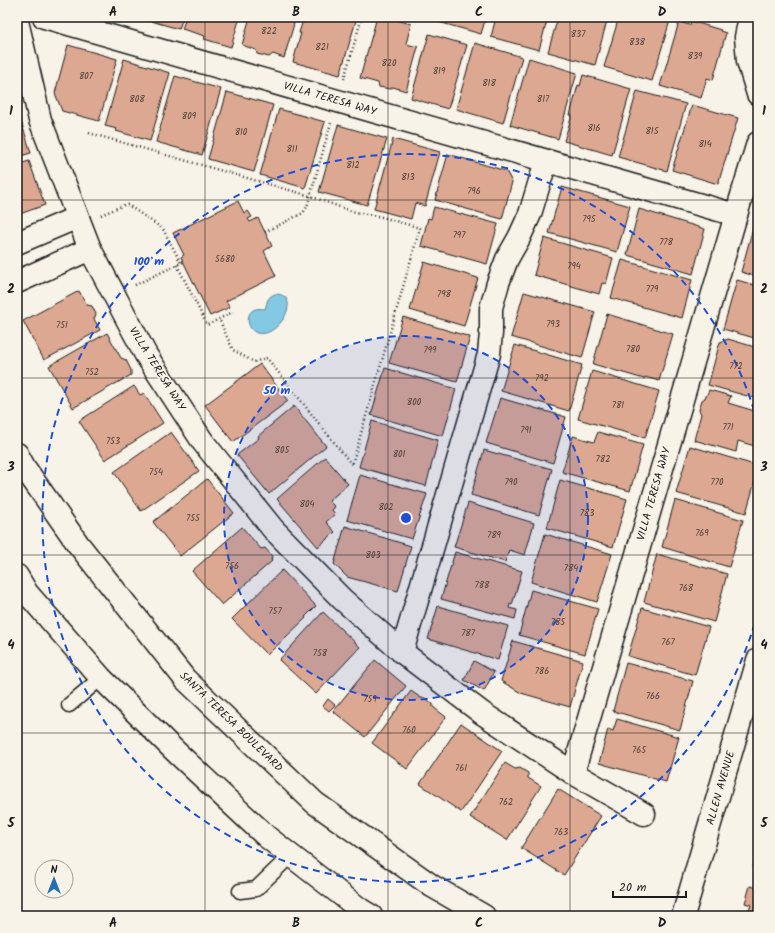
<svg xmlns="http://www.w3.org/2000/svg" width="775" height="933" viewBox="0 0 775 933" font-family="Kalam,sans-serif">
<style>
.water{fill:#83c9e4;stroke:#5a8494}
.building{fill:#dda891;stroke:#1c1c1c}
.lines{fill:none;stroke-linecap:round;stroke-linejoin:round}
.lane-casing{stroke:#1c1c1c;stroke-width:17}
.street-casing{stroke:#1c1c1c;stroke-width:25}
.secondary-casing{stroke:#1c1c1c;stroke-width:25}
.path{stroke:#1c1c1c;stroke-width:2.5;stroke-dasharray:1 3;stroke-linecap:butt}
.lane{stroke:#f7f3e8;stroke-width:14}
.street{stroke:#f7f3e8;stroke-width:22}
.secondary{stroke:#f7f3e8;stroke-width:22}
.grid{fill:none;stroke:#1c1c1c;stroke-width:1;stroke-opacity:0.55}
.ring{fill:none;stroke:#1d4ed8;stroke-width:2;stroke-dasharray:7 5}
.labels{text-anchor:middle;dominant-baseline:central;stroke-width:3.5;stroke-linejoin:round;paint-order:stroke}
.number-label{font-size:9px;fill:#4c3f39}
.street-label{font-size:11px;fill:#1c1c1c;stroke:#f7f3e8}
.centre{fill:#1d4ed8;stroke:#f7f3e8;stroke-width:2}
.ring-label{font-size:12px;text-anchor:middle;font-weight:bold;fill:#1d4ed8;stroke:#f7f3e8;stroke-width:3.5;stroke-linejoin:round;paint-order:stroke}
.neatline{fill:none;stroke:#1c1c1c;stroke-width:1.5}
.grid-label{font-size:13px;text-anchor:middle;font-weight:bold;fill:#1c1c1c}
</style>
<rect width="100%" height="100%" fill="#f7f3e8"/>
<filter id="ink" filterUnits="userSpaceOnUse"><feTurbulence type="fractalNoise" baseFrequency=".025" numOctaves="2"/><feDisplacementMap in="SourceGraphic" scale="8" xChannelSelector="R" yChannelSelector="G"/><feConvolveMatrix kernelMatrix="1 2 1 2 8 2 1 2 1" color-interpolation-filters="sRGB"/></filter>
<g filter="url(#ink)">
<path class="water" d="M275 294C304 294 279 339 257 333 247 330 244 312 256 309 258 308 262 309 265 309 268 301 266 298 275 294Z"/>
<g class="building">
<polygon points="137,17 183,17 179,29"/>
<polygon points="186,17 240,17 231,47 204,39 205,36 182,29"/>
<polygon points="250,17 296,17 284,58 273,54 269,57 257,54 256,50 242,45"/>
<polygon points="304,17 357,17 340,75 293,62 301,33 299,33"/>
<polygon points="377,17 386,17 411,24 406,44 418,47 406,91 393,87 390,89 379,87 378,83 360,78"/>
<polygon points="436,17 486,17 481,34 435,21"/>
<polygon points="496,17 548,17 539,50 491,37"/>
<polygon points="558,17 608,17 595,65 548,52"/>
<polygon points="619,17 671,17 652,81 604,67"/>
<polygon points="691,21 721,30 720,31 726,33 713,80 707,78 701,98 660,86 679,22 690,25"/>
<polygon points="429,34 467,45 448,109 411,98"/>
<polygon points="475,43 522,57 503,123 456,109"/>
<polygon points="68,45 117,59 99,121 62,111 55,93"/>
<polygon points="529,58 577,73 558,139 510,125"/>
<polygon points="124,59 170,73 150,141 116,131 117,129 105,126"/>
<polygon points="583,75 631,89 612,155 564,141 572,115 570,115 578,85 580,86"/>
<polygon points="175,76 221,89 202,155 156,142"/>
<polygon points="637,91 686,104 667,171 618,157"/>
<polygon points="227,92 273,105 254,172 208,159"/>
<polygon points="692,105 738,118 718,184 672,170"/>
<polygon points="17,108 31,153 17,157"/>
<polygon points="279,109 325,122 305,188 260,175"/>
<polygon points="338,125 387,139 367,205 319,192"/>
<polygon points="393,139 440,152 425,206 415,203 411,219 374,209"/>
<polygon points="448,154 506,171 512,182 502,219 435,200"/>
<polygon points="29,161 45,205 17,215 17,165"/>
<polygon points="562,187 630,206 617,252 549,233"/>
<polygon points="238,201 244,213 248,211 252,217 248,219 250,222 258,218 272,246 264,251 276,276 226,301 230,307 210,316 181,257 184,255 173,233"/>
<polygon points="434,207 498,224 487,264 421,246 428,218 431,219"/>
<polygon points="639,209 705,229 693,274 627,255"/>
<polygon points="754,224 758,225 758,277 741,272"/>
<polygon points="544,238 613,258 606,284 602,283 599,294 534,275"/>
<polygon points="622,260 692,280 682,318 611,298"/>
<polygon points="424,262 478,278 464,326 410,310"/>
<polygon points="737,280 758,286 758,339 723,329"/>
<polygon points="79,291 87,305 92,306 96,314 94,319 100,330 44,360 23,321"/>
<polygon points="524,292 595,312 582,358 511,337"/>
<polygon points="607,314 673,334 659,381 645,377 644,379 593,364"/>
<polygon points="403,317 470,337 457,382 389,363"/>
<polygon points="107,333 121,358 126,360 131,370 131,375 73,408 49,366"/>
<polygon points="728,339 758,348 758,399 708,385 720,342"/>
<polygon points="515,345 582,365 569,411 501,391"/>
<polygon points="260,364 288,401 233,442 205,405"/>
<polygon points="385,368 456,389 443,436 371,415"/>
<polygon points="592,371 659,391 645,438 578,419"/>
<polygon points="134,386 140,395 144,393 163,423 105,460 79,421"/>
<polygon points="709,390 731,396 728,403 758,412 758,447 738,441 736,452 694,440 701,414 699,410 702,400 705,398 705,397 706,397"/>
<polygon points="500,398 566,417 553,463 486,443"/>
<polygon points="294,406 326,446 269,494 237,455 259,438 258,436"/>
<polygon points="372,421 438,440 426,486 359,467"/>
<polygon points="171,432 199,471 141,511 114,472"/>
<polygon points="598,432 643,445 630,491 562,472 573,436 594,442"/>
<polygon points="690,446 758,466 758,471 746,513 676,493"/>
<polygon points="484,450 552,469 539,515 471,495"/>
<polygon points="325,457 348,484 329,501 335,507 332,510 335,514 326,522 335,532 318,547 277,499"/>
<polygon points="360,475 427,494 412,539 347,520"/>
<polygon points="207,479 234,513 180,556 153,522"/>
<polygon points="560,480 627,499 613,547 547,528"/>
<polygon points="675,500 743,520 729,567 662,547"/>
<polygon points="468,503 534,523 525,555 509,550 505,562 454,547"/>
<polygon points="345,526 411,546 398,591 347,577 334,564"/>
<polygon points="242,527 261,549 265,548 272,556 271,560 272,561 222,605 192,571"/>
<polygon points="545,534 612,554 597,602 531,582"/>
<polygon points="455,552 522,571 512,605 510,604 509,608 517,610 515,619 441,599"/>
<polygon points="657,554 727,574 714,622 644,602"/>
<polygon points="282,570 316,606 305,617 306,618 267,655 232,619"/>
<polygon points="531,590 598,609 585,654 519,635"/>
<polygon points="438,606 508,626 498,660 428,639"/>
<polygon points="642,608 709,627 695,675 628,656"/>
<polygon points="323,612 360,647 316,694 279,660"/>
<polygon points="513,641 583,661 570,707 521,693 501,681"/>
<polygon points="375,660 406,686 365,737 333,711"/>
<polygon points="474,661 494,672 484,691 464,680"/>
<polygon points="626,663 693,681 680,730 613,711"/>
<polygon points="411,691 421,698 425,698 433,704 433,707 446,717 407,769 372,743"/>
<polygon points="328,699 335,705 329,711 323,706"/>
<polygon points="617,719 679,737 666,782 599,763 608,729 613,731"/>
<polygon points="461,723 502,751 461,812 420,784"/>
<polygon points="505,763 515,769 520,768 528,773 528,778 541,786 507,840 470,817"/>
<polygon points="558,789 601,816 564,875 521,848"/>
<polygon points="757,853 758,853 758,868 753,867"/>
<polygon points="750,886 758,888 758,916 747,916 751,905 745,903"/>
</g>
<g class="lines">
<g class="lane-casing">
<g id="lane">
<polyline points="69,705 101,678"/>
<polyline points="240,891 256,889 291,855"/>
</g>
</g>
<g class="street-casing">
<g id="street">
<polyline points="44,17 736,215"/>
<polyline points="750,17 746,37 748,61 758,94"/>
<polyline points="17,21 40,120 90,249 146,355 203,442 273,529 342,599 402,652 482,713 573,773 644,814"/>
<polyline points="17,243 78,217"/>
<polyline points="17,282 90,249"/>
<polyline points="402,652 489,354 491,333 491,308 498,283 507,259 519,238 530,214 546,161"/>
<polyline points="573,773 736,215 758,143"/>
</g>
</g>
<g class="secondary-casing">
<g id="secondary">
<polyline points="17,454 24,467 78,544 185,679 315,803 432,886 484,916"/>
<polyline points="17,576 27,593 101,678 175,751 267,837 361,910 371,916"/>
<polyline points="683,916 758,660"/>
</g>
</g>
<g class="path">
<polyline points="344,79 362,17"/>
<polyline points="89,133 310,196 351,211 382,217 420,228 352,465 267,358 254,362 233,350 219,319"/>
<polyline points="101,215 124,205 128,205 163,229 181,263"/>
<polyline points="265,232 303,213 307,207 331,123"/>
<polyline points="177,265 207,325 233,312"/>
<polyline points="135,285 183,262"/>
</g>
<use href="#lane" class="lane"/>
<use href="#street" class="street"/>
<use href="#secondary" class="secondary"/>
</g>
</g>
<path class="grid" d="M205 17V916M388 17V916M570 17V916M17 200H758M17 378H758M17 555H758M17 733H758"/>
<circle cx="406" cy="518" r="182" fill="#1d4ed8" fill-opacity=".12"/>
<g class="ring">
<circle cx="406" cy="518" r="182"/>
<path d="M758 612A364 364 0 1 1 758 424"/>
</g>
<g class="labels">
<g class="number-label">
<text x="269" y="31">822</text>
<text x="578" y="34">837</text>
<text x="637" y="42">838</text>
<text x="322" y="47">821</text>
<text x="695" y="56">839</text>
<text x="389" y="63">820</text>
<text x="439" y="71">819</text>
<text x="86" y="76">807</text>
<text x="489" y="83">818</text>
<text x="137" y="99">808</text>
<text x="543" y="99">817</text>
<text x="189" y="116">809</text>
<text x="594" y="128">816</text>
<text x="652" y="131">815</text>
<text x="241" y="132">810</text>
<text x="705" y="144">814</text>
<text x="292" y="149">811</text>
<text x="353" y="165">812</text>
<text x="408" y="177">813</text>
<text x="474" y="191">796</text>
<text x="589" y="219">795</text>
<text x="459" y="235">797</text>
<text x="666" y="242">778</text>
<text x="225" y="259">5680</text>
<text x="574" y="266">794</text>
<text x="652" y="289">779</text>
<text x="444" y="294">798</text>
<text x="553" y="324">793</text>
<text x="62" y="325">751</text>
<text x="633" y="349">780</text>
<text x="430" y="350">799</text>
<text x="736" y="366">772</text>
<text x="92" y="372">752</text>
<text x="542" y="378">792</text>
<text x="414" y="402">800</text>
<text x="618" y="405">781</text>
<text x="728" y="427">771</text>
<text x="526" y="430">791</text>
<text x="113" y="441">753</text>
<text x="282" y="450">805</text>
<text x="399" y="454">801</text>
<text x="603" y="459">782</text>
<text x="156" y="472">754</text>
<text x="511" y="482">790</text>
<text x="717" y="482">770</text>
<text x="307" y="504">804</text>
<text x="386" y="507">802</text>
<text x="587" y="513">783</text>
<text x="193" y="518">755</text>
<text x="702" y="533">769</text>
<text x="494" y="535">789</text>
<text x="373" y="555">803</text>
<text x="232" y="566">756</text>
<text x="571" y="568">784</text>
<text x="482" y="585">788</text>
<text x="686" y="588">768</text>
<text x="275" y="611">757</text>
<text x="558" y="622">785</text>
<text x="468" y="633">787</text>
<text x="668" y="642">767</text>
<text x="320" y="653">758</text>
<text x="542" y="671">786</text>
<text x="653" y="696">766</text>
<text x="370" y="699">759</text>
<text x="409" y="730">760</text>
<text x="639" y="750">765</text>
<text x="461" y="768">761</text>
<text x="506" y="802">762</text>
<text x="561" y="832">763</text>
</g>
<g class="street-label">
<text transform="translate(330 99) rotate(16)">VILLA TERESA WAY</text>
<text transform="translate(157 369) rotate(58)">VILLA TERESA WAY</text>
<text transform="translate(654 494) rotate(-74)">VILLA TERESA WAY</text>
<text transform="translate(231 722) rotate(44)">SANTA TERESA BOULEVARD</text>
<text transform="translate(721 788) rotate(-74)">ALLEN AVENUE</text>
</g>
</g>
<circle cx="406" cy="518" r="6" class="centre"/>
<g class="ring-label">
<text x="149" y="265">100 m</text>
<text x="277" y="394">50 m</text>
</g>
<rect width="775" height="933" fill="none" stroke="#f7f3e8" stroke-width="44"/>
<g transform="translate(54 879)"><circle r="19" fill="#f7f3e8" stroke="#9f9d96"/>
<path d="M0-3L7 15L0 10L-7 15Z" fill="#1f6fb2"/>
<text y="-6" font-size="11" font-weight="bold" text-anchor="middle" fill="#1c1c1c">N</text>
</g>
<path d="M613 891v6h73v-6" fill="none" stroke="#1c1c1c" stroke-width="2"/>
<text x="619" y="891" font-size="12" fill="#1c1c1c" stroke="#f7f3e8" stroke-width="3" paint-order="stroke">20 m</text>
<rect x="22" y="22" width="731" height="889" class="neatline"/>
<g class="grid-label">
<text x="113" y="16">A</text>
<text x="296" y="16">B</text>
<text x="479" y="16">C</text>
<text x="662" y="16">D</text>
<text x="11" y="115">1</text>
<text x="764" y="115">1</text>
<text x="11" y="293">2</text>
<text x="764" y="293">2</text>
<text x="11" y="471">3</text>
<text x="764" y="471">3</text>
<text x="11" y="649">4</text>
<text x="764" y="649">4</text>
<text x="11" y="827">5</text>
<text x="764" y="827">5</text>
<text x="113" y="927">A</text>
<text x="296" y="927">B</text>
<text x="479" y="927">C</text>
<text x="662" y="927">D</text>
</g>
</svg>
